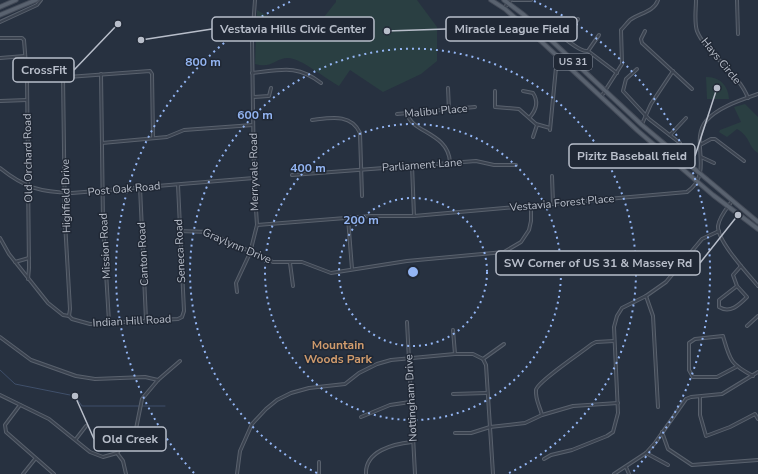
<svg xmlns="http://www.w3.org/2000/svg" width="758" height="474" viewBox="0 0 758 474" font-family="'Nunito Sans',sans-serif">
<style>
.green{fill:#2a3f42}
.lines{fill:none;stroke-linecap:round;stroke-linejoin:round}
.stream{stroke:#3f4f6a;stroke-width:1}
.minor-casing{stroke:#59616d;stroke-width:4}
.primary-casing{stroke:#454c59;stroke-width:5.5}
.minor{stroke:#3b4350;stroke-width:2}
.primary{stroke:#59626f;stroke-width:3.5}
.ring{fill:none;stroke:#93b5f3;stroke-width:2;stroke-dasharray:2 4}
.labels{text-anchor:middle;dominant-baseline:central;stroke-width:3;stroke-linejoin:round;paint-order:stroke}
.shield{fill:#202835;stroke:#8a919d;stroke-width:1}
.shield-label{font-size:10px;font-weight:bold;fill:#b8beca}
.street-label{font-size:11px;fill:#b8beca;stroke:#202835}
.neighbourhood-label{font-size:12px;font-weight:bold;fill:#d09b6c;stroke:#202835}
.centre{fill:#93b5f3;stroke:#202835;stroke-width:2}
.ring-label{font-size:12px;text-anchor:middle;font-weight:bold;fill:#93b5f3;stroke:#202835;stroke-width:3;stroke-linejoin:round;paint-order:stroke}
.leader{fill:none;stroke:#b8beca;stroke-width:1.5}
.callout-dot{fill:#b8beca;stroke:#202835;stroke-width:1.5}
.callout{fill:#202835;stroke:#b8beca;stroke-width:1.5}
.callout-label{font-size:12px;text-anchor:middle;font-weight:bold;fill:#b8beca}
</style>
<rect width="100%" height="100%" fill="#273140"/>
<g class="green">
<path d="M336 0H417L437 27V61L421 74 383 92 350 70 339 86C326 79 301 58 288 58 275 58 272 69 255 64L257 10 300 35C314 34 327 12 336 2Z"/>
<path d="M706 77C720 77 728 85 729 99H707Z"/>
<path d="M745 104 758 117V153C748 147 751 137 737 129L727 137 719 132 720 130 741 122 734 107Z"/>
</g>
<g class="lines">
<polyline class="stream" points="0,370 15,384 75,396 82,406 165,406"/>
<g class="minor-casing">
<g id="minor">
<polyline points="513,0 531,0"/>
<path d="M696 0C696 9 694 22 697 31 705 52 739 73 748 98"/>
<polyline points="737,0 738,34"/>
<polyline points="504,8 511,0"/>
<path d="M545 21C553 28 578 53 588 51L617 73"/>
<polyline points="0,22 37,5 41,0"/>
<polyline points="645,31 641,39 642,43 692,89"/>
<polyline points="0,38 22,38 24,40 27,78 29,268 28,279"/>
<polyline points="565,38 578,19"/>
<polyline points="588,51 599,35"/>
<polyline points="0,58 25,56"/>
<polyline points="637,69 626,79 623,91 649,119 680,143"/>
<path d="M252 73C281 70 297 64 321 83"/>
<polyline points="101,74 103,222 109,322"/>
<polyline points="63,77 65,222 70,309 69,316"/>
<polyline points="27,80 150,71 152,74 153,138"/>
<polyline points="448,88 449,110"/>
<polyline points="495,91 495,107 519,109 536,124 550,128"/>
<path d="M523 91 533 93C539 102 536 110 530 117"/>
<polyline points="253,97 269,96 271,88"/>
<path d="M601 97 622 64 621 30C624 27 627 23 630 20 639 13 654 12 658 0"/>
<polyline points="0,101 27,100"/>
<path d="M407 113C411 133 448 132 450 162"/>
<polyline points="397,114 475,107"/>
<path d="M312 120C330 118 351 113 360 133L362 196"/>
<polyline points="642,124 651,104 673,71"/>
<polyline points="550,130 557,57"/>
<polyline points="670,135 686,118"/>
<polyline points="533,137 537,125"/>
<polyline points="102,143 167,137 184,130 253,125"/>
<polyline points="700,145 711,139 715,139 744,161"/>
<polyline points="701,157 714,163"/>
<polyline points="412,165 414,216"/>
<path d="M0 168C25 188 40 192 72 193L254 178"/>
<polyline points="292,175 476,161 494,165 516,165"/>
<polyline points="552,176 553,204"/>
<polyline points="140,187 146,320"/>
<path d="M732 201C727 208 719 217 718 226 717 241 748 274 758 286"/>
<polyline points="348,218 352,269"/>
<path d="M257 225 371 216H414L687 192C715 172 689 142 706 121 718 107 741 100 758 94"/>
<polyline points="179,231 208,232 273,262 302,262 331,273 407,261 504,252 521,242 529,230 531,221 531,206"/>
<polyline points="0,238 9,254 48,303 63,315 69,316 72,319 90,324 178,319 182,317 184,311 178,185"/>
<polyline points="15,262 29,258"/>
<polyline points="290,263 293,286"/>
<path d="M737 286 747 297C739 305 730 314 719 307V300L737 286 733 275 741 266"/>
<polyline points="237,292 236,283 250,253 257,225 254,178 252,41 255,0"/>
<polyline points="646,296 653,316 658,407"/>
<polyline points="407,322 415,474"/>
<polyline points="747,326 758,316"/>
<polyline points="453,330 455,354"/>
<polyline points="0,337 31,360 76,376 95,379 145,377 158,380"/>
<polyline points="483,359 504,344"/>
<path d="M736 367 717 377H693L689 370V343L695 339 723 336C730 360 730 364 753 376"/>
<polyline points="453,394 487,393"/>
<polyline points="0,395 49,419 90,452 103,457 117,453 136,429 142,399 158,380 180,361"/>
<polyline points="700,397 700,415 706,436 730,427 755,414 758,419"/>
<polyline points="20,405 5,425 6,432 54,474"/>
<path d="M542 415C540 407 535 399 536 390 537 382 582 352 592 344L596 342 614 341"/>
<polyline points="361,417 390,405 410,402"/>
<polyline points="662,432 668,449 692,465 758,460"/>
<polyline points="455,433 471,433 490,427 525,423 542,415 573,406 618,403"/>
<polyline points="76,439 86,426"/>
<polyline points="117,453 123,461 126,474"/>
<polyline points="646,453 668,465"/>
<polyline points="544,459 551,455 572,450 607,436 613,432 618,413 614,327 617,316 622,308 646,296 666,282 702,239 719,231"/>
<polyline points="319,462 319,474"/>
<polyline points="626,467 629,474"/>
<polyline points="23,474 35,459"/>
<polyline points="237,474 240,451 252,424 266,409 277,400 291,393 309,388 345,384 359,373 377,364 391,360 455,354 473,354 483,359 486,365 493,474"/>
<path d="M366 474C365 451 393 444 412 442"/>
<polyline points="614,474 646,453 655,443 686,399 691,397 722,394 758,372"/>
</g>
</g>
<g class="primary-casing">
<g id="primary">
<polyline points="491,0 505,9 530,31 638,131 713,195 758,229"/>
<polyline points="504,0 524,15 642,125 758,222"/>
<polyline points="0,7 16,0"/>
<polyline points="0,15 36,0"/>
</g>
</g>
<use href="#minor" class="minor"/>
<use href="#primary" class="primary"/>
</g>
<g class="ring">
<circle cx="413" cy="272" r="74"/>
<circle cx="413" cy="272" r="148"/>
<path d="M317 473A223 223 0 1 1 509 473"/>
<path d="M194 473A297 297 0 0 1 292 1M534 1A297 297 0 0 1 632 473"/>
</g>
<g class="labels">
<rect class="shield" x="554" y="54" width="38" height="16" rx="3"/>
<g class="shield-label">
<text x="573" y="62">US 31</text>
</g>
<g class="street-label">
<text transform="translate(721 61) rotate(51)">Hays Circle</text>
<text transform="translate(436 111) rotate(-5)">Malibu Place</text>
<text transform="translate(28 158) rotate(-91)">Old Orchard Road</text>
<text transform="translate(422 165) rotate(-4)">Parliament Lane</text>
<text transform="translate(254 172) rotate(-91)">Merryvale Road</text>
<text transform="translate(124 189) rotate(-5)">Post Oak Road</text>
<text transform="translate(66 196) rotate(-91)">Highfield Drive</text>
<text transform="translate(562 203) rotate(-5)">Vestavia Forest Place</text>
<text transform="translate(105 246) rotate(-93)">Mission Road</text>
<text transform="translate(237 246) rotate(23)">Graylynn Drive</text>
<text transform="translate(180 251) rotate(-93)">Seneca Road</text>
<text transform="translate(143 254) rotate(-93)">Canton Road</text>
<text transform="translate(132 321) rotate(-3)">Indian Hill Road</text>
<text transform="translate(411 398) rotate(-93)">Nottingham Drive</text>
</g>
<g class="neighbourhood-label">
<text x="338" y="345">Mountain<tspan x="338" dy="14">Woods Park</tspan></text>
</g>
</g>
<circle cx="413" cy="272" r="6" class="centre"/>
<g class="ring-label">
<text x="203" y="66">800 m</text>
<text x="255" y="119">600 m</text>
<text x="308" y="172">400 m</text>
<text x="361" y="224">200 m</text>
</g>
<path class="leader" d="M387 31L446 29M141 40L212 29M118 24L74 70M717 88L695 156M738 215L700 263M75 396L94 439"/>
<g class="callout-dot">
<circle cx="387" cy="31" r="4"/>
<circle cx="141" cy="40" r="4"/>
<circle cx="118" cy="24" r="4"/>
<circle cx="717" cy="88" r="4"/>
<circle cx="738" cy="215" r="4"/>
<circle cx="75" cy="396" r="4"/>
</g>
<g class="callout">
<rect x="446" y="17" width="131" height="24" rx="4"/>
<rect x="212" y="17" width="162" height="24" rx="4"/>
<rect x="13" y="58" width="61" height="24" rx="4"/>
<rect x="569" y="144" width="126" height="24" rx="4"/>
<rect x="496" y="251" width="204" height="24" rx="4"/>
<rect x="94" y="427" width="72" height="24" rx="4"/>
</g>
<g class="callout-label">
<text x="512" y="33">Miracle League Field</text>
<text x="293" y="33">Vestavia Hills Civic Center</text>
<text x="44" y="74">CrossFit</text>
<text x="632" y="160">Pizitz Baseball field</text>
<text x="598" y="267">SW Corner of US 31 &amp; Massey Rd</text>
<text x="130" y="443">Old Creek</text>
</g>
</svg>
